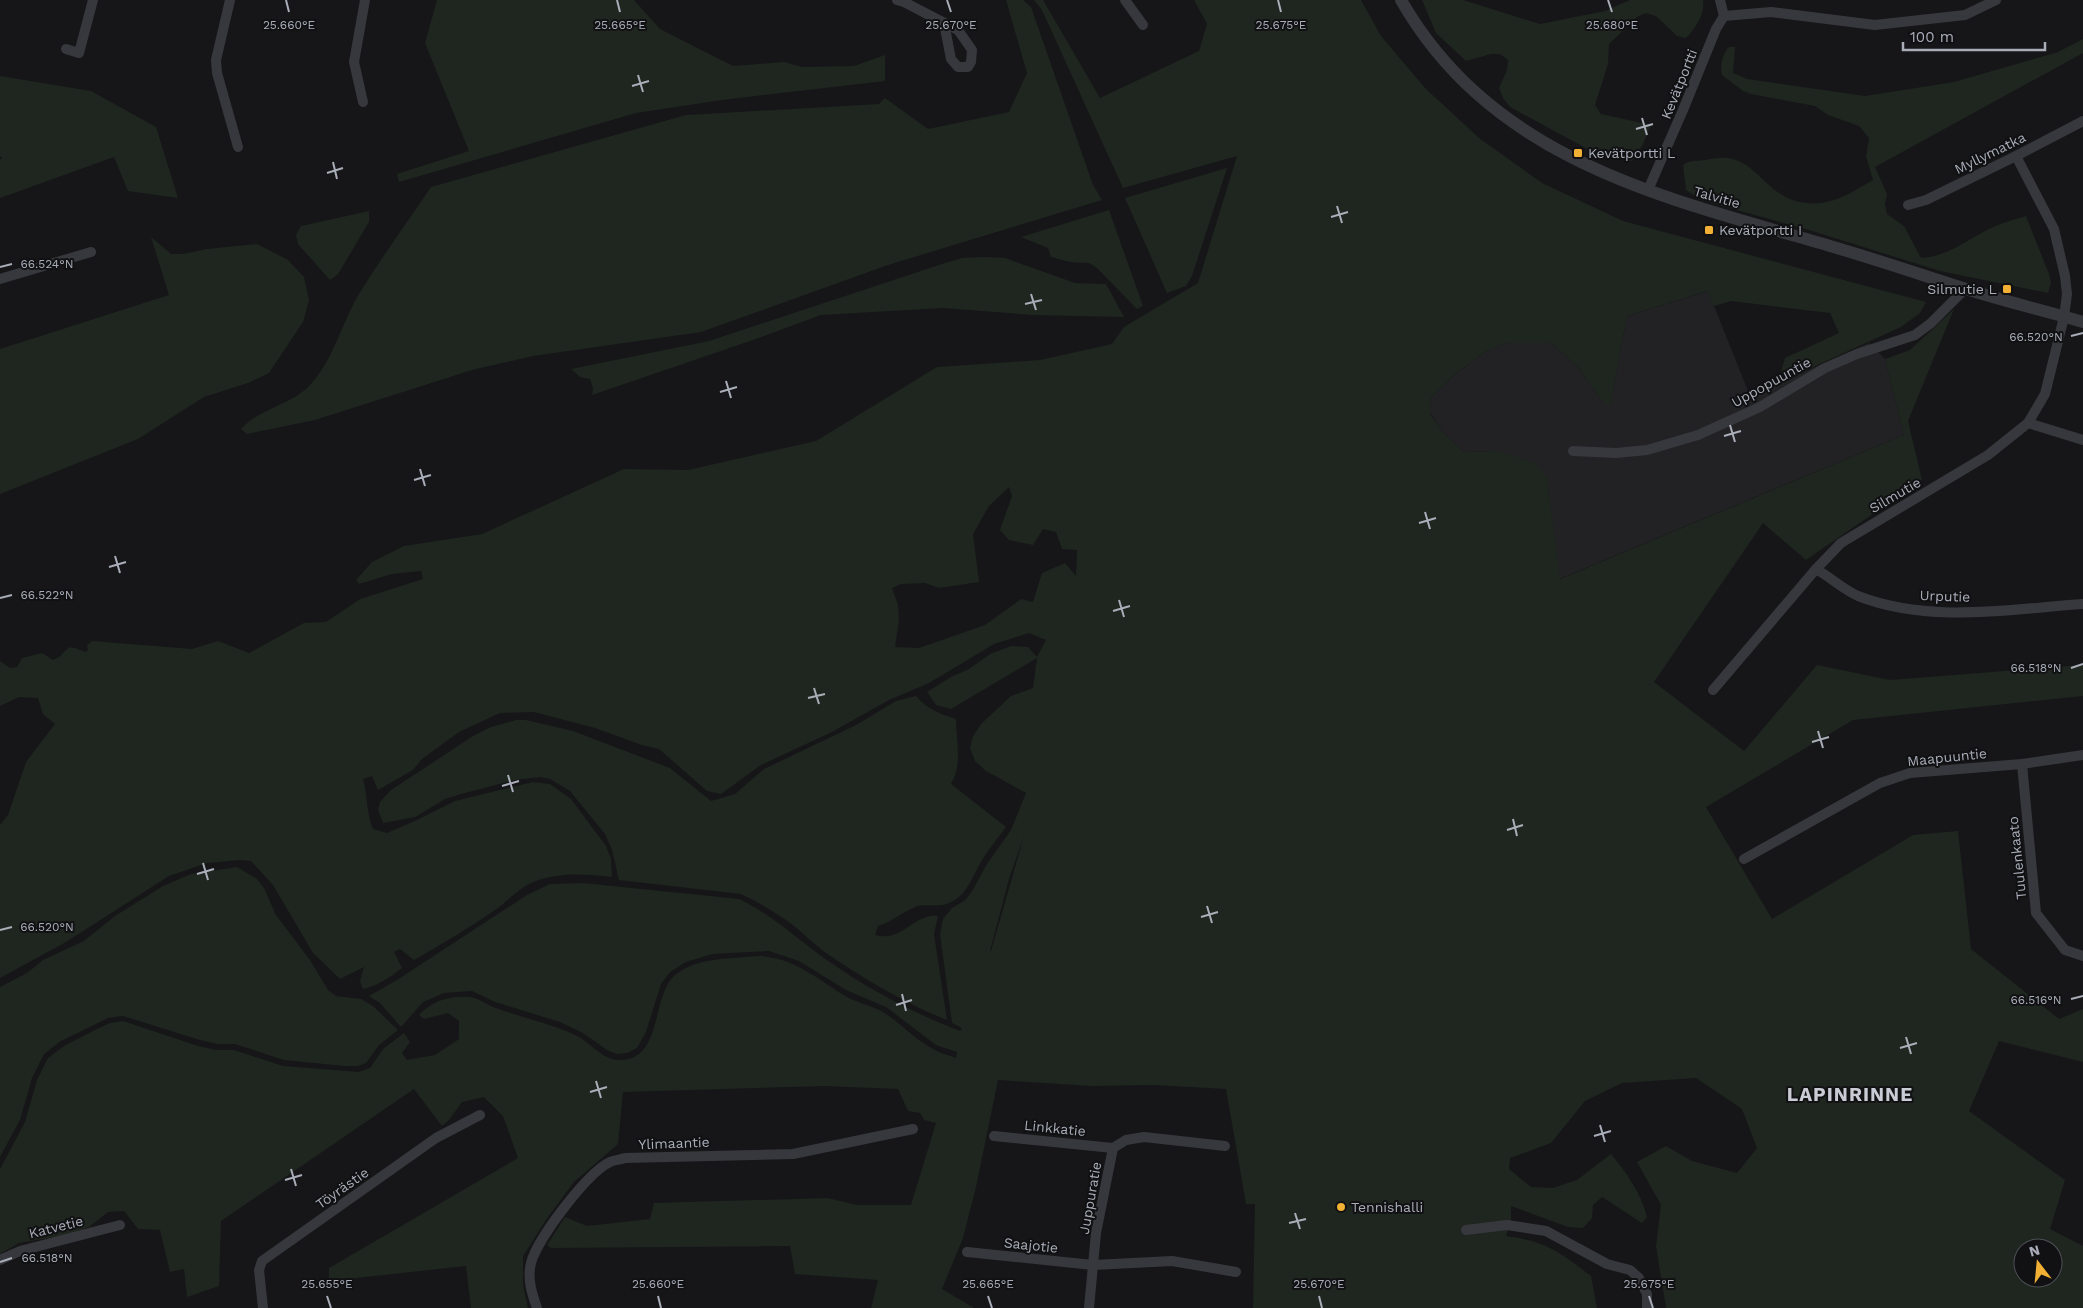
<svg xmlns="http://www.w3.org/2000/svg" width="2083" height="1308" viewBox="0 0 2083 1308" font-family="'Work Sans',sans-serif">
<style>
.built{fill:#222225}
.green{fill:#1e261f;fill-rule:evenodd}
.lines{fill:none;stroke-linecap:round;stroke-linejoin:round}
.minor{stroke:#37383d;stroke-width:10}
.tertiary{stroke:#37383d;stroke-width:12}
.ticks{fill:none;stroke:#a8adb8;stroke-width:2}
.poi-dot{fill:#f2b134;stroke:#111113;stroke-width:2}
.labels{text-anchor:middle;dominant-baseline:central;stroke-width:4;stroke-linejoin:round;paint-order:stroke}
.street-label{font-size:14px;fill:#a8adb8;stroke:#111113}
.poi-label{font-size:14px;fill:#a8adb8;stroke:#111113;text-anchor:start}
.district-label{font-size:19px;font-weight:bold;letter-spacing:1px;fill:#c9ccd4;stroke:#111113}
.ticks-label{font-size:12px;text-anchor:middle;fill:#a8adb8;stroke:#111113;stroke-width:4;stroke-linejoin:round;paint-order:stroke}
</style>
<rect width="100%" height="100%" fill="#161618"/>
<polygon class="built" points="1708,291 1750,396 1869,343 1885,359 1904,435 1559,579 1547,477 1495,451 1464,452 1443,432 1430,413 1431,397 1455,374 1485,352 1506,343 1551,343 1577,366 1602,401 1610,406 1627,316"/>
<g class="green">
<polygon points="437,0 634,0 660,29 733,66 784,62 802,67 854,66 885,55 885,81 722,100 636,113 399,182 397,174 469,151 425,43"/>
<path d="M1006 0H1023L1031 7 1093 185 1102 200 888 265 701 332 533 356 472 370 315 420 247 434 241 429C260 408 292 405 311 384 335 357 341 324 359 294 381 258 407 223 431 187L686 115 879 104 885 98 928 129 1009 112 1027 73Z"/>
<path d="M1034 0H1043L1100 98 1199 51 1207 24 1194 0H1361L1381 36 1425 88 1479 138 1542 183 1623 221 1926 302 1920 313 1901 327 1778 383 1785 358 1839 333 1830 313 1731 301 1714 306 1707 291 1627 316 1610 407 1602 401 1577 366 1551 343H1506L1485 352 1455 374 1431 397 1430 414 1443 432 1464 452 1495 451 1516 456 1535 463 1547 477 1560 579 1904 435 1885 359 1910 350 1954 309 1908 421 1922 480 1806 560 1763 523 1654 682 1744 751 1817 665 1890 680 2083 665V696L1853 720 1706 807 1772 919 1913 835 1958 831 1971 949 2059 1019 2083 1009V1062L1999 1041 1969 1111 2065 1180 2050 1229 2083 1246V1308H1666L1656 1246 1661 1205 1637 1162 1666 1146 1692 1161 1737 1173 1757 1148 1742 1109 1696 1078 1622 1083 1585 1101 1551 1143 1510 1158 1509 1169 1531 1187 1553 1188 1577 1180 1611 1154C1627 1173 1641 1193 1647 1217L1642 1223 1602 1197 1593 1205 1592 1218 1583 1228 1568 1227 1511 1206V1222L1506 1236C1546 1241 1561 1253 1591 1276L1597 1308H1253L1255 1204H1246L1226 1089 1154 1085 1092 1086 998 1080 976 1187 963 1238 942 1289 974 1308H871L878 1280 795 1274 790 1246 551 1248 547 1245 565 1217 587 1226 650 1219 654 1203 827 1198 857 1205H911L936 1123 924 1120 920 1113 908 1111 898 1089 825 1086 623 1092 618 1144 574 1182 548 1217 523 1256V1285L528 1308H471L466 1266 329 1281V1268L518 1158 503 1116 484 1097 462 1102 449 1120 442 1126 414 1089 221 1221 219 1286 187 1297 184 1269 170 1272 160 1230 138 1229 124 1211 108 1212 89 1227 71 1234 19 1243 0 1254V1169L25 1122 37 1080 48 1058 64 1046 95 1030 110 1023 123 1021 198 1046 216 1050H234L283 1066 359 1072 370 1068 383 1049 404 1033 410 1042 402 1053 407 1060 435 1055 459 1039V1021L448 1013 424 1019 419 1015C431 1001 451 995 469 997 477 997 486 1004 493 1007 521 1018 552 1023 579 1037 591 1044 603 1059 618 1060 663 1062 651 997 674 976 693 959 722 959 746 957 753 957 761 955 768 957 797 961 818 979 842 994 854 1002 870 1005 883 1012 901 1023 916 1041 935 1050 941 1054 949 1055 956 1058L957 1052 936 1045 886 1007 846 990 799 961 769 951 712 954 686 962 670 972 661 984 646 1032 637 1048 627 1053 617 1054 607 1050 583 1033 560 1022 495 1002 472 991 444 993 423 1002 401 1027 380 1003 369 996 397 980 527 895 550 884 583 883 739 899C771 914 796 938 824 958 866 988 913 1013 960 1031L962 1028 952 1023 940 934 943 919 952 908 964 901 971 893 987 864 1011 830 1026 793 986 771 975 761 970 748 973 736 982 723 1011 696 1033 688 1037 658 951 709 936 705 927 692 951 677 969 669 990 654 1011 646 1028 647 1037 657 1046 640 1029 633 994 644 929 683 889 700 832 732 761 765 721 794 707 791 659 749 642 745 595 728 534 712 500 713 459 732 422 759 413 770 378 790 372 776 363 779C368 796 366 813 373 829L387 833 417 820 455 801 533 782 550 784 571 799 606 846 611 859 612 877C587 874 560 872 536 881 520 887 509 900 495 910 469 928 442 944 414 960L400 949 394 952 402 968C390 977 378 986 363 989L360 981 364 967 340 979 313 953 273 885 251 861 240 860 207 863 169 876 66 942 0 978V825L8 815 26 762 55 724 43 714 38 698 19 697 0 706V661L10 668 17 667 22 658 42 653 53 660C71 653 61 641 85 652L88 650 87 645 92 641 192 649 218 641 249 653 304 623 326 622 360 599 423 579 421 571 392 574 359 584 356 580 372 562 404 546 482 534 624 469 688 470 816 441 937 367 1040 360 1112 344 1124 327 1198 283 1237 156 1123 188 1042 10ZM1009 487 1012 496 1000 530 1009 540 1033 545 1043 529 1056 532 1062 549 1077 550 1076 576 1065 563 1042 573 1033 602 1021 599 985 625 919 648 895 647 899 620 898 605 892 588 901 584 925 583 939 588 979 582 973 534 989 506ZM1024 836 991 951H990L1009 879ZM2023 1248H2053V1278H2023Z"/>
<path d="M1422 0H1463L1540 24 1605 11 1630 0H1703C1705 14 1696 28 1686 38L1677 36 1656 16 1646 13 1637 17 1609 44 1608 64 1595 105 1601 114 1651 125 1643 144 1632 161 1593 152 1510 107 1503 98 1499 88 1507 70 1508 60 1500 54H1491L1466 61 1436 33Z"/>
<path d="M2083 39V53L1875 167 1887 194 1885 204 1887 214 1904 226 1921 258C1946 257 1967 240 1989 229 2001 223 2013 220 2026 216L2049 274 2051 283 2048 293 1940 271 1809 230 1701 200 1686 190 1683 165C1689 160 1697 161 1705 160 1712 159 1720 157 1728 158 1763 163 1769 208 1821 203 1840 201 1857 189 1873 180L1866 156 1869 138 1859 126 1828 115 1815 106 1751 94 1743 91 1722 75C1720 66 1722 54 1729 47H1735L1733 73 1747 79 1865 96 1954 82 2058 52Z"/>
<polygon points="0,76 91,91 156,127 178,198 128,191 114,157 0,198 0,160 2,158 0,156"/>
<polygon points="1227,168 1192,276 1186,286 1167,293 1125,198"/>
<polygon points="1109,210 1143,306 1137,309 1097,268 1089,263 1070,262 1051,257 1048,248 1021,237"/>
<polygon points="369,211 369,222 338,274 330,280 298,244 296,235 301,226"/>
<polygon points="151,237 171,254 183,254 207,249 257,244 288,260 304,277 309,300 303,322 269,373 248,383 204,397 138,439 0,494 0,349 169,295"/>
<polygon points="983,257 1005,258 1075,283 1106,284 1124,317 1033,315 943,308 821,315 753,340 592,395 593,388 590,379 580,377 571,369 709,341 942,264 962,258"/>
<path d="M916 696C927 709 940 714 956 719 956 741 963 764 951 784L1006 827C998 838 988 850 981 862 972 877 967 896 949 903 939 908 926 903 915 907 901 913 892 922 878 926L875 935C902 943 914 913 938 916L934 934 947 1020C906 1004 866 980 829 955 815 946 804 933 790 923 775 912 758 902 741 894L619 880 612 850 605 834 570 791 550 779 540 777 515 780 461 794 445 799 415 817 383 823 378 810 380 802 391 790 473 736 491 727 516 720H526L573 731 670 768 711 801 735 794 764 769 856 725 896 701Z"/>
<polygon points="237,867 257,879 264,888 276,915 310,960 328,990 336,996 361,999 373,1006 398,1030 379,1045 366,1063 358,1066 344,1066 284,1060 235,1044 217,1044 200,1040 123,1016 108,1018 61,1041 44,1054 32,1078 20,1120 0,1157 0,987 27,973 43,960 84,941 115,916 163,886 191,874"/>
</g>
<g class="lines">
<g class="minor">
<polyline points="230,0 216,60 217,73 238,147"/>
<polyline points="897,0 904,2 958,30 972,50 971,62 968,67 958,67 951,59 944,23"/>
<polyline points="1125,0 1143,25"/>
<polyline points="1720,0 1724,16"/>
<polyline points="1724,16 1771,12 1875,25 1965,15 1996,0"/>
<polyline points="66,49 79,53 93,0"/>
<polyline points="363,102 354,62 365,0"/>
<polyline points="1648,190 1683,110 1716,29 1724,16"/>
<polyline points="1908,205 1926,200 2016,156 2083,121"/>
<polyline points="0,279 91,252"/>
<polyline points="2028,423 2083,440"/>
<polyline points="1573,451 1616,453 1647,450 1698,435 1760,407 1825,368 1857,354 1915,335 1931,323 1965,289"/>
<path d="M1816 569C1830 577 1844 590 1858 596 1930 624 2009 609 2083 604"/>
<polyline points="1713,690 1816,569 1841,543 1988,455 2028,423 2045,394 2064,317 2067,294 2065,276 2054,229 2016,156"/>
<polyline points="2022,764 2036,913 2065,950 2083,956"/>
<polyline points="1744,859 1880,783 1910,773 2022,764 2083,755"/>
<polyline points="994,1136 1113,1148"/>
<polyline points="1466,1230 1507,1225 1546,1231 1607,1264 1630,1270 1639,1278 1647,1294 1647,1308"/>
<polyline points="967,1252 1093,1265 1172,1261 1236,1272"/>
<polyline points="0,1260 20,1251 120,1225"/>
<polyline points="263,1308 259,1270 262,1261 436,1138 480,1115"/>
<path d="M537 1308C532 1294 527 1279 531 1263 537 1239 587 1173 610 1162 614 1160 620 1160 625 1158L793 1154 913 1129"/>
<polyline points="1089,1308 1096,1233 1113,1148 1126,1140 1144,1137 1225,1146"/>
</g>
<path class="tertiary" d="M1401 0C1494 162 1666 198 1830 246 1875 259 1919 274 1963 288 2003 301 2043 310 2083 322"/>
</g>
<path class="ticks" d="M286 0 289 12M617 0 620 12M947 0 951 12M1278 0 1281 12M1608 0 1612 12M638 75 643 92M632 86 649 81M1642 118 1647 135M1636 129 1653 124M333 162 337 179M327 173 343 168M1337 206 1342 223M1331 217 1348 212M0 267 12 264M1031 294 1036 310M1025 304 1042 300M2071 336 2083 333M726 381 731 398M720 392 737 387M1730 425 1735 442M1724 436 1741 431M420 469 425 486M414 480 431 475M1425 512 1430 529M1419 523 1436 518M115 556 120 573M109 567 126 562M0 598 12 595M1119 600 1124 617M1113 611 1130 606M2071 668 2083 664M814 688 819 704M808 698 825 694M1818 731 1823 748M1812 742 1829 737M508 775 513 792M502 786 519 781M1513 819 1517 836M1507 830 1523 825M203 863 208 880M197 874 214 869M1207 906 1212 923M1201 917 1218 912M0 930 12 927M902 994 906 1011M2071 999 2083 996M896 1005 912 1000M1906 1037 1911 1054M1900 1048 1917 1043M596 1081 601 1098M590 1092 607 1087M1600 1125 1605 1142M1594 1136 1611 1131M291 1169 296 1186M285 1180 302 1175M1295 1213 1300 1229M1289 1223 1306 1219M0 1262 12 1258M327 1296 331 1308M658 1296 661 1308M988 1296 992 1308M1319 1296 1322 1308M1649 1296 1653 1308"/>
<g class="poi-dot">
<rect x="1573" y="148" width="10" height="10" rx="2.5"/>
<rect x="1704" y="225" width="10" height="10" rx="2.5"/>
<rect x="2002" y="284" width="10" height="10" rx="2.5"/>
<circle cx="1341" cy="1207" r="5"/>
</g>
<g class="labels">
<g class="street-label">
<text transform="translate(1679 84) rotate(-68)">Kevätportti</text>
<text transform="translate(1990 153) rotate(-26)">Myllymatka</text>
<text transform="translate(1717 197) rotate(16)">Talvitie</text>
<text transform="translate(1771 382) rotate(-29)">Uppopuuntie</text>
<text transform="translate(1895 495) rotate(-30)">Silmutie</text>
<text transform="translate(1945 596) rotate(2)">Urputie</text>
<text transform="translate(1947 757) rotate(-6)">Maapuuntie</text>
<text transform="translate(2017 858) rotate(-96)">Tuulenkaato</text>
<text transform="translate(1055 1128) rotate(6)">Linkkatie</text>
<text transform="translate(674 1143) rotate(-2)">Ylimaantie</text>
<text transform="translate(342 1188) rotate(-35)">Töyrästie</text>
<text transform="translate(1090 1198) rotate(-80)">Juppuratie</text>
<text transform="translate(56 1227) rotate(-14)">Katvetie</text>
<text transform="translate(1031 1245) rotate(6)">Saajotie</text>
</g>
<g class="poi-label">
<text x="1588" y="153">Kevätportti L</text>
<text x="1719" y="230">Kevätportti I</text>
<text x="1997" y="289" text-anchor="end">Silmutie L</text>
<text x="1351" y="1207">Tennishalli</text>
</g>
<g class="district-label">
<text x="1850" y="1094">LAPINRINNE</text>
</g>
</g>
<g class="ticks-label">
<text x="289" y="29">25.660°E</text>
<text x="620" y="29">25.665°E</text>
<text x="951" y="29">25.670°E</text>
<text x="1281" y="29">25.675°E</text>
<text x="1612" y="29">25.680°E</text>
<text x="47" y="268">66.524°N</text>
<text x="2036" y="341">66.520°N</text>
<text x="47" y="599">66.522°N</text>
<text x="2036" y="672">66.518°N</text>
<text x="47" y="931">66.520°N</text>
<text x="2036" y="1004">66.516°N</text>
<text x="47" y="1262">66.518°N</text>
<text x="327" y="1288">25.655°E</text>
<text x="658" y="1288">25.660°E</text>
<text x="988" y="1288">25.665°E</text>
<text x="1319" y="1288">25.670°E</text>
<text x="1649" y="1288">25.675°E</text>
</g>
<g transform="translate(2038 1263) rotate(344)"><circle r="24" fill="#111113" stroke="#4d4f55"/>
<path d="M0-4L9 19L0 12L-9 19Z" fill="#f2b134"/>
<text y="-8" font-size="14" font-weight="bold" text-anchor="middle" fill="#a8adb8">N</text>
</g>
<path d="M1903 42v8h142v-8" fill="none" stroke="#a8adb8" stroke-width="2.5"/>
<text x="1910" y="42" font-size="15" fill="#a8adb8" stroke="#111113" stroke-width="4" paint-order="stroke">100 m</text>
</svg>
